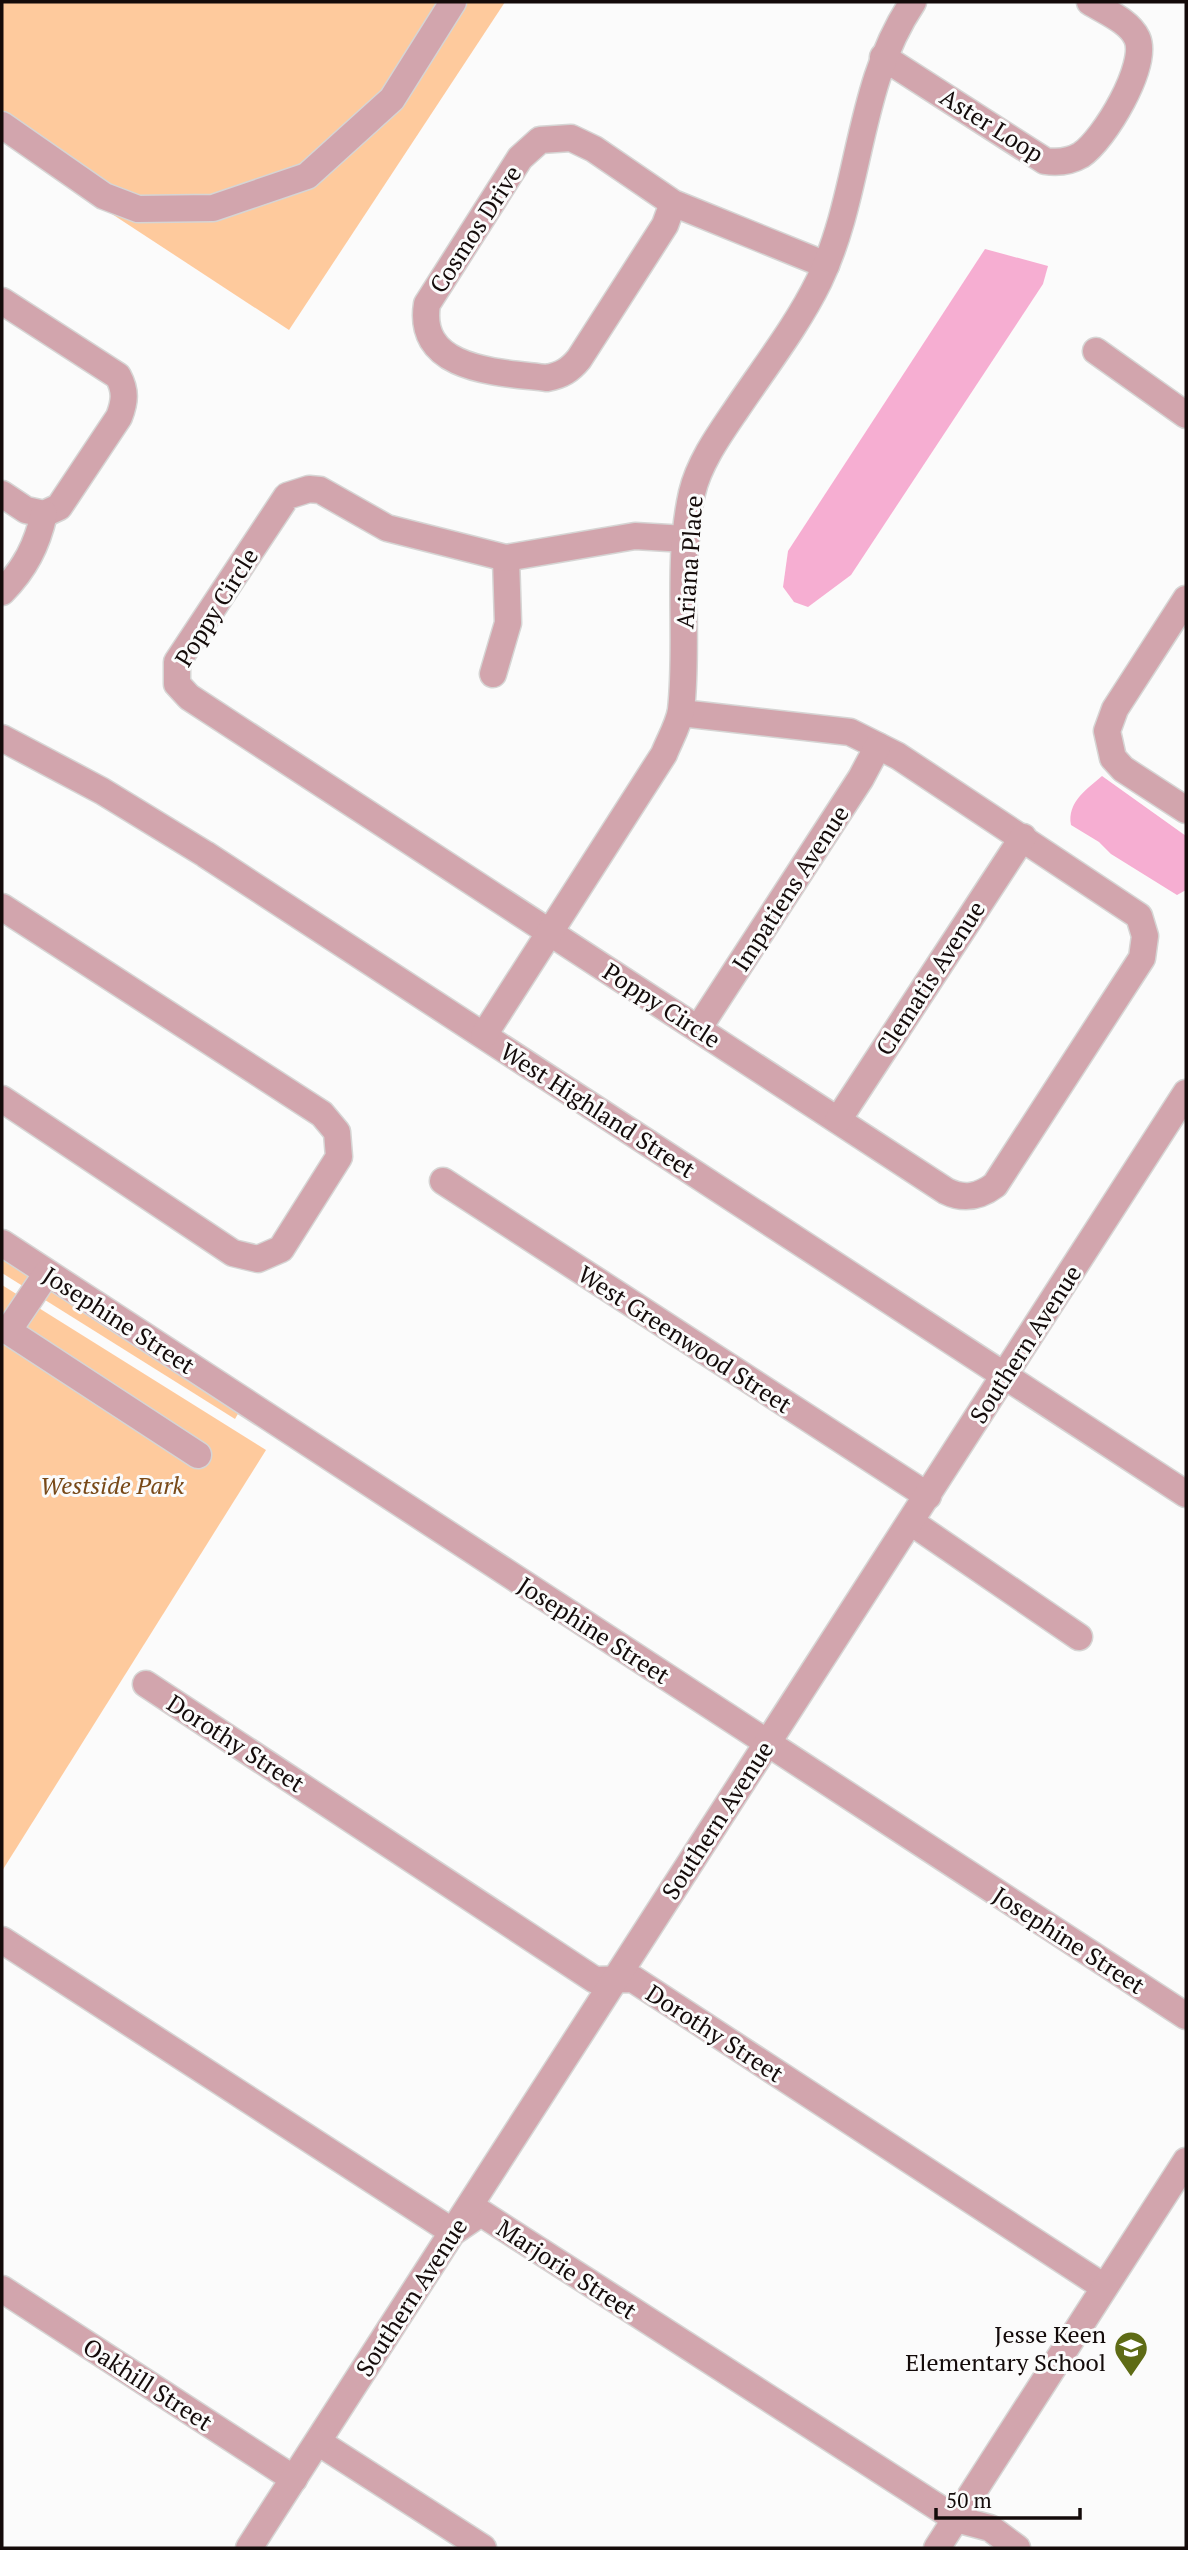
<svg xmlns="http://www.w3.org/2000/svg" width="1188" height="2550" viewBox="0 0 1188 2550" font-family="'PT Serif',serif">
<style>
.green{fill:#feca9d}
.water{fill:#f6aed2}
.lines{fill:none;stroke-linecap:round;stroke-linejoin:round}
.minor-casing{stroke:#d6d5d4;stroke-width:29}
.minor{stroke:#d2a5ad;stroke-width:26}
.labels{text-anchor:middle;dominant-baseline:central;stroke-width:6;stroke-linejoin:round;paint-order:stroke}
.street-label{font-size:24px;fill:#140b0a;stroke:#fbfbfb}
.park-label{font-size:24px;font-style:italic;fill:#784918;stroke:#fbfbfb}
.poi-label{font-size:24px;fill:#140b0a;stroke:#fbfbfb;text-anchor:end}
</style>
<rect width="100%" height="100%" fill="#fbfbfb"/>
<g class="green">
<polygon points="2,2 505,2 289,330 2,142"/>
<polygon points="2,1256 239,1412 235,1419 2,1273"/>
<polygon points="2,1285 266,1450 2,1871"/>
</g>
<g class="water">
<polygon points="985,249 1048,266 1043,284 851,575 808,607 794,602 783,587 788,551"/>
<path d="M1102 776 1186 836V890L1177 895 1111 854 1099 842 1071 825C1067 802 1087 789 1102 776Z"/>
</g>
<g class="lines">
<g class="minor-casing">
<g id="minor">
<path d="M883 57 1045 161C1058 163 1069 162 1081 155 1104 140 1149 65 1137 38 1129 21 1106 12 1090 2"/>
<polyline points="2,125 104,196 138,209 213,208 307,176 392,99 453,2"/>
<path d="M673 203 665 225 579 359C570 370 562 375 547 378 501 372 416 372 427 304L520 158 540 140 571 138 594 149 673 203 826 265"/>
<path d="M2 301 118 376C126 391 125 401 119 417L59 507 44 514 26 510 2 494"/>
<polyline points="1096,351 1186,415"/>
<path d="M2 592C25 569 37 545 44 514"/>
<polyline points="1186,599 1115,709 1107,731 1113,758 1123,769 1186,810"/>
<polyline points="493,674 508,623 506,558"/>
<path d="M681 713 850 732 898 756 1139 916 1145 936 1142 958 995 1185C979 1197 964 1200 946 1191L189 697 177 684V662L287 496 309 489 320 490 387 528 506 558 635 536 686 539"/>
<polyline points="2,738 102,791 205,854 1186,1494"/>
<polyline points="2,907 322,1114 337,1132 339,1157 281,1249 258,1259 233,1253 2,1099"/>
<polyline points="698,1029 861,778 878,746"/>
<path d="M484 1035 664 754C669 741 679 724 681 710 689 639 676 564 692 493 699 463 719 435 736 410 764 368 797 326 819 281 862 191 856 86 913 2"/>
<polyline points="838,1120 1023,837"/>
<polyline points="443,1181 928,1496"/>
<polyline points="2,1243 1186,2016"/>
<polyline points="47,1273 8,1331 198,1455"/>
<polyline points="911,1522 1079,1637"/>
<polyline points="146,1684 595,1980 633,1979 1104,2287"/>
<polyline points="2,1940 453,2232 481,2213 956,2519 990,2528 1017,2548"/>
<polyline points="2,2289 294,2479"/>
<polyline points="318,2442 483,2548"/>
<polyline points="249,2548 1186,1093"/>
<polyline points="937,2548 1186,2161"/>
</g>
</g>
<use href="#minor" class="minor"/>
</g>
<defs>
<g id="school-pin" transform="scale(1.75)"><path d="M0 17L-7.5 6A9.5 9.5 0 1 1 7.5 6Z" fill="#5e6b15" stroke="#fbfbfb"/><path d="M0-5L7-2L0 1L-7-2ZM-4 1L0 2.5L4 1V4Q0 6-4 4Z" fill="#fff"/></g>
</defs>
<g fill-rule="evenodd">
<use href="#school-pin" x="1131" y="2348"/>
</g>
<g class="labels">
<g class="street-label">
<text transform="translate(992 125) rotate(32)">Aster Loop</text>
<text transform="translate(475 229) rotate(-57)">Cosmos Drive</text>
<text transform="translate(689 562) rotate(-86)">Ariana Place</text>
<text transform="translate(216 607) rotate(-58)">Poppy Circle</text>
<text transform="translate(790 888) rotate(-57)">Impatiens Avenue</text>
<text transform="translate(930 978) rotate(-57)">Clematis Avenue</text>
<text transform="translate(662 1005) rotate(33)">Poppy Circle</text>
<text transform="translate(598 1110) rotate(33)">West Highland Street</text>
<text transform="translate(119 1320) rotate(33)">Josephine Street</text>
<text transform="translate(685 1339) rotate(33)">West Greenwood Street</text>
<text transform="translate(1025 1344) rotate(-57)">Southern Avenue</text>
<text transform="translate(594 1630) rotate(33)">Josephine Street</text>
<text transform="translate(236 1743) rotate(33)">Dorothy Street</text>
<text transform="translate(717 1820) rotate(-57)">Southern Avenue</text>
<text transform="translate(1069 1940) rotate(33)">Josephine Street</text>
<text transform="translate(715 2033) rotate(33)">Dorothy Street</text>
<text transform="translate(567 2269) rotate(33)">Marjorie Street</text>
<text transform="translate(411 2297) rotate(-57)">Southern Avenue</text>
<text transform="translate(148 2384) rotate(33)">Oakhill Street</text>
</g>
<g class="park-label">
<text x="112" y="1485">Westside Park</text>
</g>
<g class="poi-label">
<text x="1106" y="2334">Jesse Keen<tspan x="1106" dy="28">Elementary School</tspan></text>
</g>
</g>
<rect width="1188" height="2550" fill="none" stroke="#140b0a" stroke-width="7"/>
<path d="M936 2508v10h144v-10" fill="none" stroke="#140b0a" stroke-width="3.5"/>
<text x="946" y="2508" font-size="21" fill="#140b0a" stroke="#fbfbfb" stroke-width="5" paint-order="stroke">50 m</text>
</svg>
